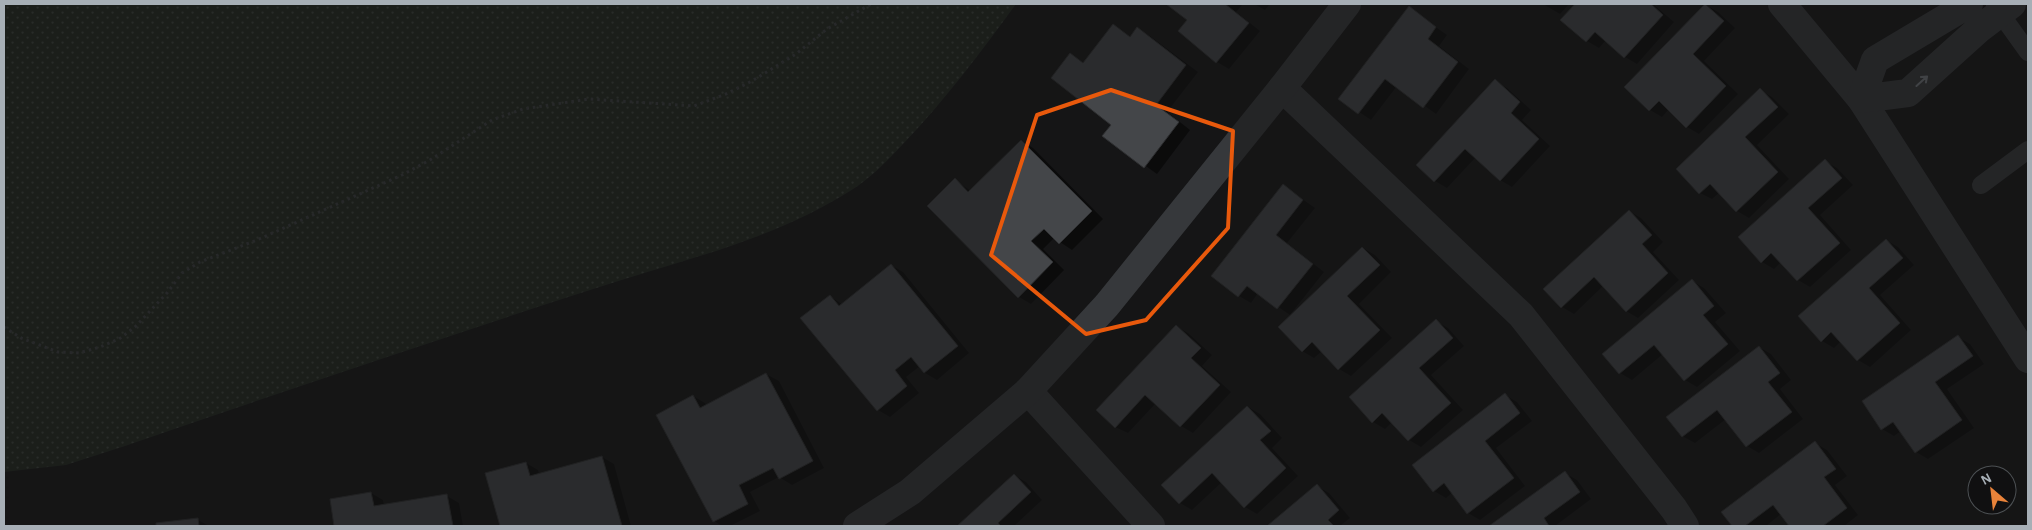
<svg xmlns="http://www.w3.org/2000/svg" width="2032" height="530" viewBox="0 0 2032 530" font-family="'Alegreya Sans',sans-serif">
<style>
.grass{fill:url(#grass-dots)}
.shadow{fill:#0007}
.building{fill:#444649;stroke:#2f3032}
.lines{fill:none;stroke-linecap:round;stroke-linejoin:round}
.path{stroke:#3c3f42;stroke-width:3;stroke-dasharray:2.5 4;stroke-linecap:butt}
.lane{stroke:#36383b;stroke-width:18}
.street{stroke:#36383b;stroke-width:28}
.oneway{stroke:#74797f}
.marked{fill:none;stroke:#e8590c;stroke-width:4;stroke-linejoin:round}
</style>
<defs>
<pattern id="grass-dots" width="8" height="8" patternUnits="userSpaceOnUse" patternTransform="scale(1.25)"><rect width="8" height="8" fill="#222921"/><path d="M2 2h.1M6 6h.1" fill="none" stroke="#3f463f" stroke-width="1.8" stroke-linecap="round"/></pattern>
</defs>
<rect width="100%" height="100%" fill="#151516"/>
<path class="grass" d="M4 4H1016C981 52 945 100 904 143 888 160 870 179 850 191 769 242 677 261 587 291 433 341 279 393 125 446L66 465 4 472Z"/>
<g class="shadow">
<polygon points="1168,4 1243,4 1236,12 1260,31 1229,69 1217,62 1189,20"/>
<polygon points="1254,4 1270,4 1265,10"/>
<polygon points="1543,4 1569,4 1560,14"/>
<polygon points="1576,4 1653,4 1674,22 1637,64 1625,57 1606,40 1599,48 1587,41 1562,20"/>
<polygon points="1706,5 1718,12 1735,28 1704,61 1738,94 1699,134 1687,127 1669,109 1662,117 1650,110"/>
<polygon points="1409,8 1447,35 1439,46 1469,69 1436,114 1397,86 1371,120 1340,99"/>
<polygon points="1113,26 1131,38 1138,29 1150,36 1198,72 1167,112 1190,130 1157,174 1104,136 1113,124 1071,55 1084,63"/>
<polygon points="1495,81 1507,88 1531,110 1522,120 1550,146 1512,187 1500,180 1476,157 1447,188 1435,181 1417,165"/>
<polygon points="1760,90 1772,97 1789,114 1757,145 1789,179 1749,218 1737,211 1720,192 1712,199 1700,193"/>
<polygon points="1021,141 1033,148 1103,219 1072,250 1054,238 1043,249 1064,270 1031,304 1019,297 955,180 971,191"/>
<polygon points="1825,161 1837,168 1853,185 1820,215 1851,250 1810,287 1798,280 1781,262 1774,269 1762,262"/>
<polygon points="1284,186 1315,208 1287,243 1324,272 1290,315 1258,293 1251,303 1239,296"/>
<polygon points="1629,211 1641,218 1663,242 1653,252 1679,280 1638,318 1626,311 1603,286 1574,314 1562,307"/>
<polygon points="1886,240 1898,247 1914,265 1880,295 1911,330 1870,367 1858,360 1841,341 1834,348 1822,341"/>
<polygon points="1363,248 1375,255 1391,272 1359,304 1392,338 1351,376 1339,369 1322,351 1314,358 1302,351"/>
<polygon points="891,265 903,272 969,353 937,380 925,373 920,366 906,377 919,393 890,417 878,410 830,296 843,305"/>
<polygon points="1692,281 1704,288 1726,313 1715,322 1740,351 1697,387 1685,380 1663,354 1632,380 1620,373"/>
<polygon points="1436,321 1448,328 1464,346 1431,375 1463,410 1421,447 1409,440 1392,422 1385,429 1373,422"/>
<polygon points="1176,326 1188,333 1212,355 1202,366 1231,392 1193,433 1181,426 1156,403 1128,433 1115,427"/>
<polygon points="1958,337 1970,344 1984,364 1947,389 1974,428 1928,459 1916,452 1901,431 1894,436 1882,429"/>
<polygon points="1759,347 1771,354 1791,380 1780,389 1803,419 1759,453 1747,446 1726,419 1695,443 1682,436"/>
<polygon points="766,374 779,381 824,468 792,485 779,477 750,492 760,511 730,526 722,526 714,521 693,396 705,403 707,406"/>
<polygon points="1505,395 1517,402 1532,421 1496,448 1525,486 1480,520 1468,513 1453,492 1446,498 1434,491"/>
<polygon points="1248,407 1260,414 1282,438 1272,448 1298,476 1257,514 1245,507 1222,482 1192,510 1180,503"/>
<polygon points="1815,443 1827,450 1847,476 1835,485 1858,515 1844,526 1790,526 1781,514 1766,526 1734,526 1723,512"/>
<polygon points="602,457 614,464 631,526 501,526 487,474 526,463 538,470 539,474"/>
<polygon points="1565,473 1577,480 1591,499 1555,526 1492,526"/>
<polygon points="1014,475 1026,482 1042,500 1014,526 959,526"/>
<polygon points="1317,486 1329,493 1350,518 1340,526 1269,526"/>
<polygon points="371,493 383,500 384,506 447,496 459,503 463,526 336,526 331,500"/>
<polygon points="198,520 209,526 158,526 157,524"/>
</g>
<g class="building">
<polygon points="1166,4 1225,4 1249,23 1216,63 1178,31 1187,20"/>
<polygon points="1575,4 1651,4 1663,15 1624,58 1595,32 1586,42 1560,20"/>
<polygon points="1705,4 1724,21 1693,54 1726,86 1686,128 1659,101 1649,111 1624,87"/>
<polygon points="1409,6 1436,27 1428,39 1458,62 1423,108 1385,79 1358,114 1338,99"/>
<polygon points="1113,24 1130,37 1137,27 1186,65 1156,105 1179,122 1144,168 1102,136 1111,125 1051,78 1070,53 1083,63"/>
<polygon points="1495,79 1520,102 1511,113 1539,139 1500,181 1465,149 1434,182 1416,165"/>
<polygon points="1760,88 1778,107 1745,137 1778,172 1736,212 1710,184 1699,194 1676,169"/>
<polygon points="1021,140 1092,211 1059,244 1044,229 1031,241 1053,262 1018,298 927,206 955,178 968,192"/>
<polygon points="1825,159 1842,178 1808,208 1840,243 1797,281 1771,253 1761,263 1738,237"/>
<polygon points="1283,184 1303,200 1276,235 1313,264 1277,309 1247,286 1238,297 1211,276"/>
<polygon points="1629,210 1652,235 1642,244 1668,273 1626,312 1594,277 1561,308 1543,289"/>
<polygon points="1886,239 1903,258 1869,288 1900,323 1857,361 1831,332 1821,342 1798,316"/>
<polygon points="1362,247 1380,265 1347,296 1380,330 1338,370 1312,342 1302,352 1278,327"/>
<polygon points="891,264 958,346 924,373 911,357 895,370 907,386 877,411 800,318 830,295 839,306"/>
<polygon points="1692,279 1714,306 1703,315 1728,344 1684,381 1654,345 1619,374 1602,354"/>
<polygon points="1436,319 1453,338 1419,368 1451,403 1408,441 1382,413 1372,423 1349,397"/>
<polygon points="1176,325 1201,348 1191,358 1220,385 1180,427 1145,395 1115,428 1096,410"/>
<polygon points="1958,335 1973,356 1935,382 1962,420 1915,453 1893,422 1881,430 1862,401"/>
<polygon points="1759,346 1780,373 1768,382 1792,412 1746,447 1717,410 1682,437 1666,417"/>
<polygon points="766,373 813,461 779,479 773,468 739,485 748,504 713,522 656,415 693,395 700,408"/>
<polygon points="1505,393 1520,413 1485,441 1514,478 1467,514 1444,483 1433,492 1412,465"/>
<polygon points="1247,406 1271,431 1260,440 1286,468 1244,508 1212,473 1179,504 1161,485"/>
<polygon points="1815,441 1836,469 1824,477 1847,508 1823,526 1789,526 1773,505 1745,526 1732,526 1721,512"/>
<polygon points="602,456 622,526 500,526 485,473 526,462 530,476"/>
<polygon points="1565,471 1580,492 1544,518 1549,526 1489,526"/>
<polygon points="1014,474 1031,492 998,523 1001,526 957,526"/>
<polygon points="1317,484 1339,510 1328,520 1334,526 1267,526"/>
<polygon points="371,492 374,506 447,494 453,526 334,526 330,499"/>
<polygon points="198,518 199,526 156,526 156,523"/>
</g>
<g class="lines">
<polyline class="path" points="4,327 21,338 58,352 79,353 100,347 119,339 135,327 167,293 182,273 200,262 257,240 402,175 430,160 492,120 523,109 589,99 694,106 726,94 752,81 796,54 827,29 871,4"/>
<g class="lane">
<polyline points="1995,6 2028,52"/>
<polyline points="1981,185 2028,150"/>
</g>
<g class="street">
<polyline points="1782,4 1861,99 2028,359"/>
<polyline points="1969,4 1875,60 1861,99 1908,93 1979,29 2012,4"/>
<polyline points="1282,88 1521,315 1674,509 1685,526"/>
<polyline points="1028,391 1151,526"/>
<polyline points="857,526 910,492 1028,391 1107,305 1282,88 1347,4"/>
</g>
</g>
<defs><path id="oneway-shaft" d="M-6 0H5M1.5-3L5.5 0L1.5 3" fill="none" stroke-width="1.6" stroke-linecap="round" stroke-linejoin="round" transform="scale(1.25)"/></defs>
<use class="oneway" href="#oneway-shaft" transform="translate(1922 81) rotate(-42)"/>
<path d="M0 0H2032V530H0ZM1111 90 1233 131 1228 228 1146 320 1086 334 991 255 1037 115Z" fill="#151516" fill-opacity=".55" fill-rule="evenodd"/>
<path class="marked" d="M1111 90 1233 131 1228 228 1146 320 1086 334 991 255 1037 115Z"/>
<rect width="2032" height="530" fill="none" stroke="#a7afb6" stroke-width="10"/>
<g transform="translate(1992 490) rotate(332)"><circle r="24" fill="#101011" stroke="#4c5053"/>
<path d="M0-4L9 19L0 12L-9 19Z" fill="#e9833a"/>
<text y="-8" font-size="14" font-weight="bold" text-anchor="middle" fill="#a7afb6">N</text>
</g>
</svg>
